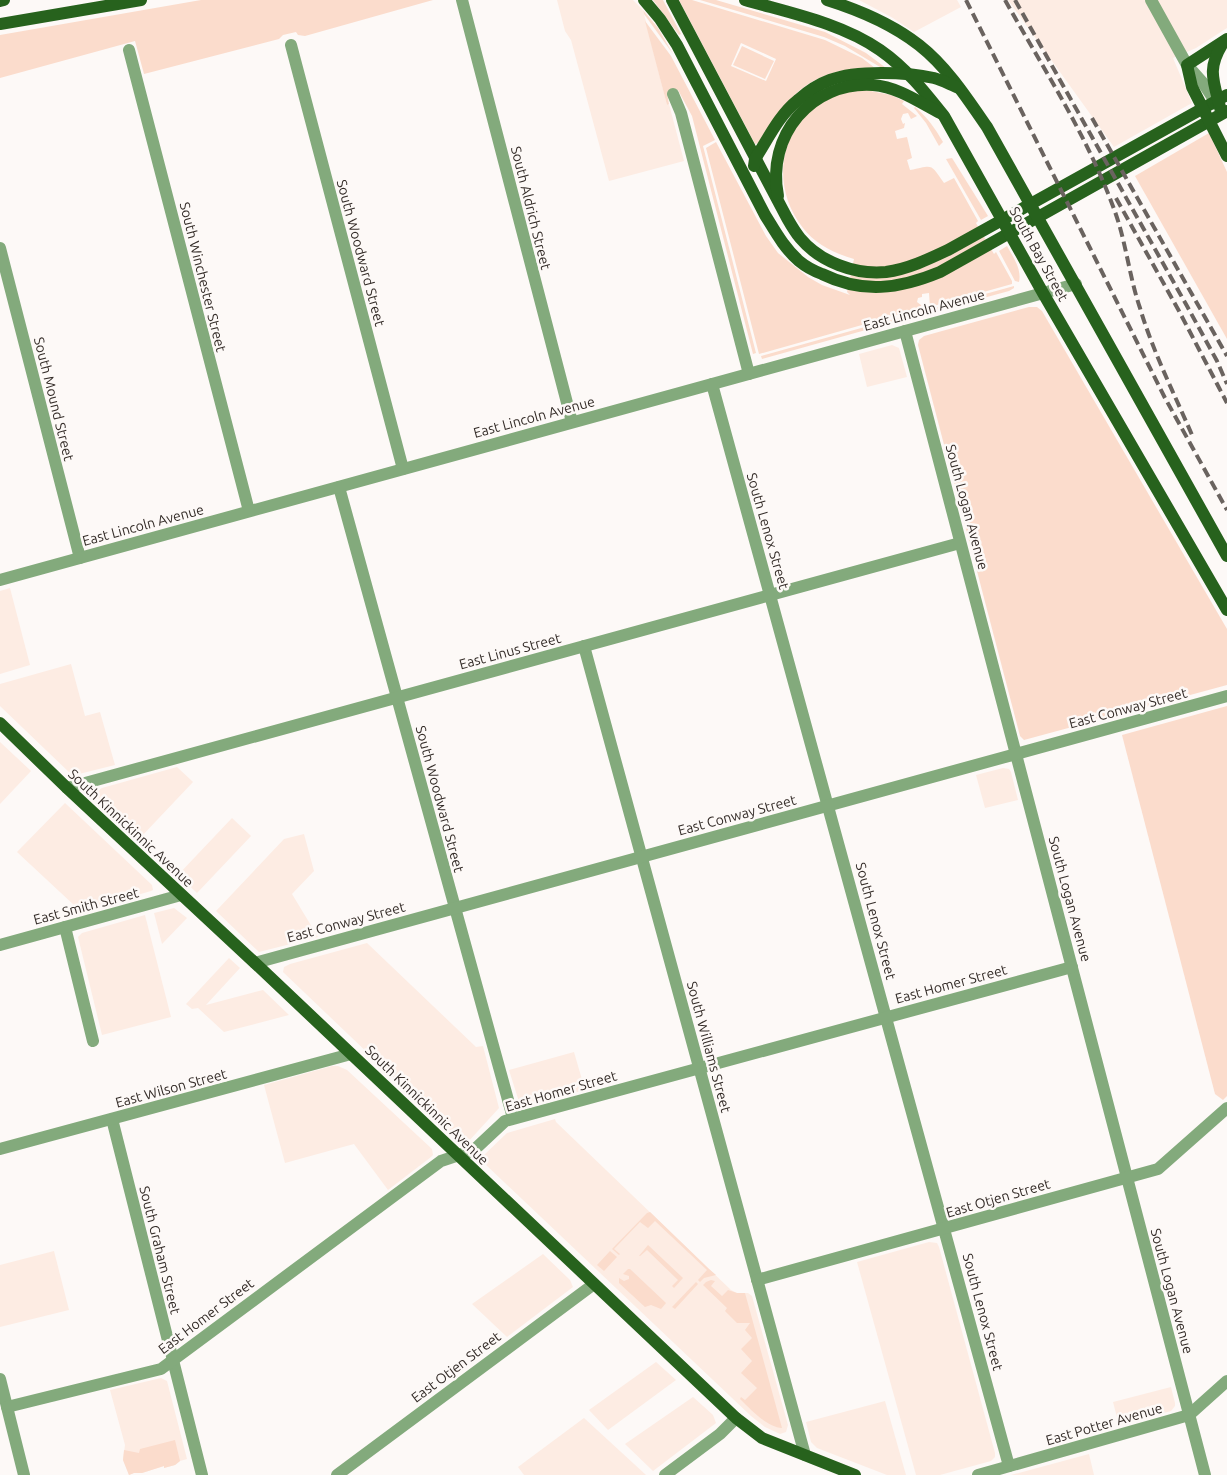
<svg xmlns="http://www.w3.org/2000/svg" width="1227" height="1475" viewBox="0 0 1227 1475" font-family="Ubuntu,sans-serif">
<style>
.built{fill:#fdece3}
.green{fill:#fbdccc;fill-rule:evenodd}
.lines{fill:none;stroke-linecap:round;stroke-linejoin:round}
.minor{stroke:#83aa7c;stroke-width:12}
.major{stroke:#27621d;stroke-width:12}
.rail{stroke:#6a635f;stroke-width:4;stroke-dasharray:10 5;stroke-linecap:butt}
.labels{text-anchor:middle;dominant-baseline:central;stroke-width:5;stroke-linejoin:round;paint-order:stroke}
.street-label{font-size:14px;fill:#342c28;stroke:#fdf9f7}
</style>
<rect width="100%" height="100%" fill="#fdf9f7"/>
<g class="built">
<polygon points="557,0 633,0 643,10 667,105 669,104 684,161 609,181 571,40 565,31"/>
<polygon points="859,0 957,0 961,7 914,32 893,18"/>
<polygon points="1008,0 1227,0 1227,28 1196,48 1173,58 1192,103 1114,147"/>
<polygon points="892,345 899,348 907,377 867,387 859,354"/>
<polygon points="10,588 30,665 0,674 0,591"/>
<polygon points="71,664 85,716 100,712 115,765 75,775 71,774 0,706 0,684"/>
<polygon points="0,742 31,771 0,804"/>
<polygon points="177,767 193,782 140,838 96,796 97,791 102,788"/>
<polygon points="1003,768 1009,769 1011,772 1018,800 985,808 976,775"/>
<polygon points="65,803 152,885 153,890 151,891 76,913 75,906 17,852"/>
<polygon points="232,818 251,836 197,893 178,875"/>
<polygon points="304,834 314,871 292,894 318,937 259,952 216,911 284,839"/>
<polygon points="174,908 187,918 162,944 154,913"/>
<polygon points="145,915 171,1017 102,1035 78,937 82,933"/>
<polygon points="367,943 476,1047 483,1046 499,1108 467,1143 461,1142 283,972 284,967 290,964"/>
<polygon points="229,958 240,968 206,1005 263,990 289,1015 224,1032 198,1008 192,1009 186,1004"/>
<polygon points="574,1052 585,1090 525,1106 520,1105 509,1070"/>
<polygon points="332,1066 338,1066 347,1070 432,1149 433,1155 431,1157 388,1190 354,1144 285,1163 264,1085"/>
<polygon points="555,1119 556,1122 731,1290 737,1293 748,1293 752,1296 788,1425 786,1432 780,1434 765,1427 751,1416 484,1163 482,1158 484,1155 507,1133"/>
<polygon points="929,1242 937,1243 939,1247 995,1453 995,1457 991,1461 940,1475 916,1475 857,1262"/>
<polygon points="54,1251 69,1310 0,1327 0,1265"/>
<polygon points="543,1254 570,1280 573,1287 507,1337 472,1304"/>
<polygon points="656,1362 676,1380 608,1430 589,1410"/>
<polygon points="161,1378 167,1381 187,1459 180,1461 175,1465 164,1468 164,1466 142,1473 134,1473 129,1475 123,1460 125,1445 110,1390"/>
<polygon points="1171,1387 1175,1403 1175,1406 1171,1411 1119,1425 1113,1402"/>
<polygon points="693,1397 713,1415 716,1423 653,1471 625,1444"/>
<polygon points="885,1401 906,1475 887,1475 817,1448 811,1442 806,1422"/>
<polygon points="584,1418 646,1475 524,1475 518,1467"/>
<polygon points="1089,1454 1094,1475 1011,1475"/>
</g>
<g class="green">
<polygon points="201,0 433,0 305,36 298,35 296,32 283,35 279,39 144,74 135,41 0,78 0,35"/>
<polygon points="653,0 663,0 681,34 679,35"/>
<path d="M679 0H692L825 40 862 58 875 68C810 68 791 93 758 143L755 144ZM741 43 776 59 766 81 731 66Z"/>
<polygon points="700,0 716,0 825,32 866,53 886,68 880,67 845,46 824,37"/>
<polygon points="643,10 658,28 673,54 644,14"/>
<polygon points="645,21 671,56 715,140 703,146 756,353 753,354 692,116 678,90 667,93 669,104 667,105"/>
<polygon points="742,46 774,61 765,79 733,65"/>
<path d="M866 90 891 95 904 101 902 104 917 116 911 119 908 113 903 114 901 119 903 124 905 123 904 128 895 131 897 139 907 137 912 158 907 160 910 170C934 165 930 163 944 183L954 178 978 221 976 223 994 254 996 252 1012 281V284L930 307 929 293 922 294V297L918 298 917 302 921 305 922 308 759 354 706 148 716 142 766 236 778 253 808 277 822 285 850 295 847 292 854 259C836 254 815 244 803 228 766 181 782 115 839 94 847 91 857 91 866 90Z"/>
<path d="M915 107C927 117 935 128 943 142L939 146 926 123 914 108Z"/>
<polygon points="1209,133 1227,172 1227,339 1135,176"/>
<polygon points="952,158 988,216 981,220 946,159"/>
<path d="M1007 246C1013 257 1022 269 1019 282L1015 281 999 251Z"/>
<polygon points="1014,286 1014,288 1009,291 932,312 931,309"/>
<polygon points="1029,307 1037,307 1042,311 1227,629 1227,685 1024,740 1020,736 918,345 919,340 924,336"/>
<polygon points="922,311 923,314 762,359 761,356"/>
<polygon points="1227,706 1227,1096 1223,1100 1215,1094 1122,735"/>
<polygon points="650,1212 709,1269 716,1275 704,1278 700,1282 698,1280 707,1270 655,1221 648,1228 640,1222 614,1249 620,1254 619,1255 612,1249 647,1213"/>
<polygon points="648,1245 683,1278 674,1288 672,1286 678,1280 647,1250 640,1256 639,1256"/>
<polygon points="610,1251 617,1257 604,1271 597,1265"/>
<polygon points="628,1269 630,1269 666,1303 661,1309 651,1305 645,1307 619,1283 619,1278 624,1281 629,1279 629,1276 623,1274"/>
<path d="M711 1280 715 1281 711 1286 722 1296 728 1290 737 1293H745L782 1428C767 1427 751 1410 740 1399L741 1397 745 1400 757 1388 741 1373 752 1361 741 1349 752 1338 745 1330 750 1323H737L725 1311 727 1308 703 1285 706 1282Z"/>
<polygon points="696,1282 698,1284 675,1309 672,1307"/>
<polygon points="175,1440 180,1461 175,1465 164,1468 164,1466 142,1473 134,1473 129,1475 123,1460 124,1450 139,1453 140,1449"/>
</g>
<g class="lines">
<g class="minor">
<polyline points="462,0 572,422"/>
<polyline points="1151,0 1187,65 1203,83 1219,107"/>
<polyline points="291,45 403,469"/>
<polyline points="129,50 249,511"/>
<polyline points="673,94 681,113 749,374"/>
<polyline points="0,248 80,558"/>
<polyline points="905,331 1205,1475"/>
<polyline points="712,384 1009,1466"/>
<polyline points="339,487 513,1118"/>
<polyline points="0,580 1076,284"/>
<polyline points="584,646 805,1455"/>
<polyline points="67,788 960,543"/>
<polyline points="65,927 93,1041"/>
<polyline points="0,945 181,895"/>
<polyline points="255,963 1227,696"/>
<polyline points="112,1119 202,1475"/>
<polyline points="0,1149 351,1054"/>
<polyline points="757,1280 1158,1169 1227,1108"/>
<polyline points="0,1379 24,1475"/>
<polyline points="7,1407 161,1369 441,1161 474,1150 505,1121 1072,967"/>
<polyline points="337,1475 594,1284"/>
<polyline points="665,1475 720,1434 736,1418"/>
<polyline points="978,1475 1189,1415 1227,1381"/>
</g>
<g class="major">
<path d="M644 0 660 19 677 45 765 215C775 231 784 248 799 261 805 266 814 271 822 274 863 294 899 289 940 272L1227 111"/>
<path d="M672 0 787 218C791 225 795 232 800 238 820 262 855 275 886 272 908 269 929 259 948 250L1227 95"/>
<path d="M745 0C790 13 841 23 880 50 906 68 925 92 944 116L1043 293 1227 610"/>
<path d="M827 0C859 10 892 24 919 45 947 67 967 98 987 127L1227 556"/>
<polyline points="0,1 4,0"/>
<polyline points="0,24 141,0"/>
<polyline points="1227,39 1187,65 1192,87 1227,156"/>
<path d="M1220 107C1213 80 1207 68 1223 43"/>
<path d="M754 166 755 159C768 139 779 115 798 100 807 92 819 84 830 80 856 70 907 72 934 78 942 80 951 85 959 88"/>
<path d="M778 196C766 136 811 81 873 85 898 87 919 102 940 113"/>
<polyline points="0,723 67,788 255,963 736,1418 762,1438 855,1475"/>
</g>
<g class="rail">
<polyline points="966,0 1165,398 1227,510"/>
<path d="M1005 0C1043 68 1087 135 1114 209 1126 241 1129 276 1140 308 1153 352 1174 393 1192 435"/>
<polyline points="1015,0 1187,306 1217,361 1227,384"/>
<polyline points="1092,118 1227,356"/>
<polyline points="1116,198 1179,311 1227,403"/>
</g>
</g>
<g class="labels">
<g class="street-label">
<text transform="translate(531 208) rotate(76)">South Aldrich Street</text>
<text transform="translate(361 253) rotate(75)">South Woodward Street</text>
<text transform="translate(1039 254) rotate(61)">South Bay Street</text>
<text transform="translate(203 277) rotate(76)">South Winchester Street</text>
<text transform="translate(924 310) rotate(-15)">East Lincoln Avenue</text>
<text transform="translate(54 399) rotate(76)">South Mound Street</text>
<text transform="translate(534 417) rotate(-15)">East Lincoln Avenue</text>
<text transform="translate(967 507) rotate(75)">South Logan Avenue</text>
<text transform="translate(143 525) rotate(-15)">East Lincoln Avenue</text>
<text transform="translate(768 531) rotate(74)">South Lenox Street</text>
<text transform="translate(510 651) rotate(-15)">East Linus Street</text>
<text transform="translate(1128 708) rotate(-15)">East Conway Street</text>
<text transform="translate(440 799) rotate(75)">South Woodward Street</text>
<text transform="translate(737 815) rotate(-15)">East Conway Street</text>
<text transform="translate(131 828) rotate(43)">South Kinnickinnic Avenue</text>
<text transform="translate(1070 899) rotate(75)">South Logan Avenue</text>
<text transform="translate(86 906) rotate(-15)">East Smith Street</text>
<text transform="translate(876 921) rotate(75)">South Lenox Street</text>
<text transform="translate(346 922) rotate(-15)">East Conway Street</text>
<text transform="translate(951 984) rotate(-15)">East Homer Street</text>
<text transform="translate(709 1047) rotate(75)">South Williams Street</text>
<text transform="translate(171 1088) rotate(-15)">East Wilson Street</text>
<text transform="translate(561 1091) rotate(-16)">East Homer Street</text>
<text transform="translate(427 1105) rotate(44)">South Kinnickinnic Avenue</text>
<text transform="translate(998 1198) rotate(-16)">East Otjen Street</text>
<text transform="translate(160 1250) rotate(76)">South Graham Street</text>
<text transform="translate(1172 1291) rotate(75)">South Logan Avenue</text>
<text transform="translate(983 1312) rotate(75)">South Lenox Street</text>
<text transform="translate(206 1316) rotate(-37)">East Homer Street</text>
<text transform="translate(456 1367) rotate(-37)">East Otjen Street</text>
<text transform="translate(1104 1424) rotate(-16)">East Potter Avenue</text>
</g>
</g>
</svg>
